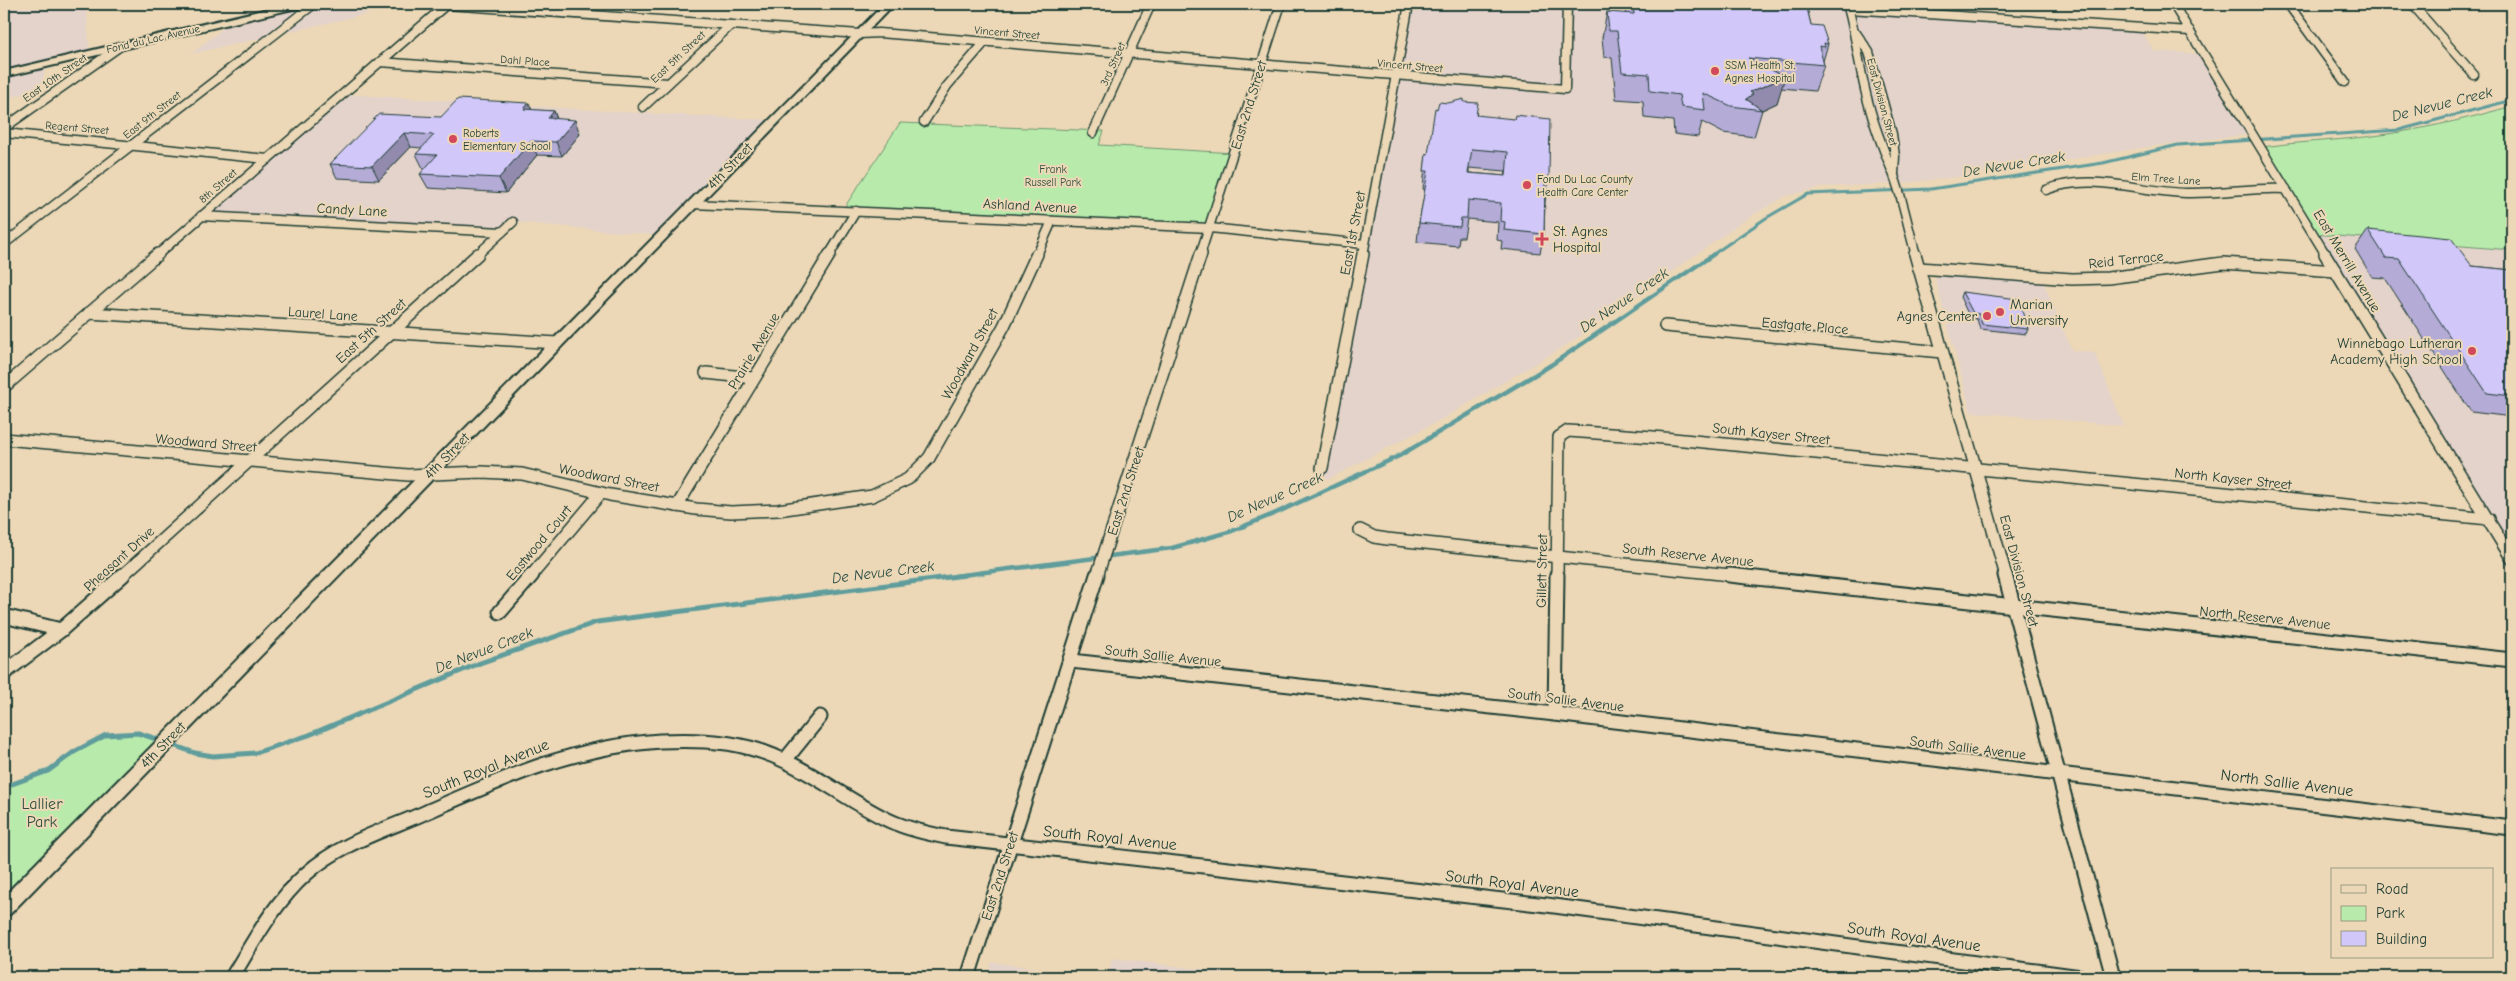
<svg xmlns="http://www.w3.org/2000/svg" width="2516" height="981" viewBox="0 0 2516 981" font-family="'Comic Neue',sans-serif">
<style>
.built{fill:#e4d3ca}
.green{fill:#b8ebab;stroke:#6c9470}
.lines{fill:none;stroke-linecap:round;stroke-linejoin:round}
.stream-far2{stroke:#5f9c9c;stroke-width:3}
.stream-far1{stroke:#5f9c9c;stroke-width:4.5}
.stream{stroke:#5f9c9c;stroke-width:5}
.minor-far2-casing{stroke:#1f3d34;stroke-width:11}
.minor-far1-casing{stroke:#1f3d34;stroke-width:14}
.minor-casing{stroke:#1f3d34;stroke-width:17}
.tertiary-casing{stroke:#1f3d34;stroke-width:4}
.secondary-casing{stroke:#1f3d34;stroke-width:4}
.minor-far2{stroke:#ecd8b6;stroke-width:8}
.minor-far1{stroke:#ecd8b6;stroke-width:11}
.minor{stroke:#ecd8b6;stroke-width:13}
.tertiary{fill:#ecd8b6;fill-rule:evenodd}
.secondary{fill:#ecd8b6;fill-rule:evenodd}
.wall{fill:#b4abd6;stroke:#1f3d34;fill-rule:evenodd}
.shaded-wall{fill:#928bae;stroke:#1f3d34}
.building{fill:#d1c7f9;stroke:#1f3d34;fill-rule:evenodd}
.poi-dot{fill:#d1495b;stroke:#ecd8b6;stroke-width:2}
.labels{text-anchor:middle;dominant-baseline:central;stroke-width:4;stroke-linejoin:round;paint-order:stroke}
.far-street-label{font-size:11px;fill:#1f3d34;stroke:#ecd8b6}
.far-poi-label{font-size:11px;fill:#1f3d34;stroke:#ecd8b6;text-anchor:start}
.far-park-label{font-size:11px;fill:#2e4e40;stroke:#ecd8b6}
.street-label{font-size:14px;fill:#1f3d34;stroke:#ecd8b6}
.poi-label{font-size:14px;fill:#1f3d34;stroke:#ecd8b6;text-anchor:start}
.water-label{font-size:15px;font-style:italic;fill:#2a4d45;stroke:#ecd8b6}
.near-street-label{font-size:16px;fill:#1f3d34;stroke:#ecd8b6}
.near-park-label{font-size:16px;fill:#2e4e40;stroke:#ecd8b6}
</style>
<rect width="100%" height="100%" fill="#ecd8b6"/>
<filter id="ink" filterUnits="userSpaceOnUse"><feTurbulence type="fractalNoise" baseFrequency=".02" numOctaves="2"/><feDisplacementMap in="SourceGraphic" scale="10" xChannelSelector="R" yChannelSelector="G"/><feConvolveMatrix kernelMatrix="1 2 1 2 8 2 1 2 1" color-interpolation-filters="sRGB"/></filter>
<g filter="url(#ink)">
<g class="built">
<polygon points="4,4 86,4 90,54 47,64 40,90 4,99"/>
<polygon points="301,4 385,4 372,13 191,54 233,20"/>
<polygon points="1409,4 1847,4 1849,9 2140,28 2154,51 2204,54 2254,134 2167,144 1966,176 1896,184 1824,187 1787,196 1751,216 1573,341 1446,417 1327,480 1322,468"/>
<polygon points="343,94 623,112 774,120 662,236 513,222 502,232 201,216"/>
<polygon points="2313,234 2512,250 2512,559"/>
<polygon points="1944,275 2044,283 2072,350 2095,353 2124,426 1971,412 1935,279"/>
<polygon points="1112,958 1246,975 1246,977 1108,977"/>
<polygon points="992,962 1101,977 988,977"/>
</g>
<g class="green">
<path d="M2512 106V250L2313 234 2262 147C2296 142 2331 141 2365 137 2411 132 2468 119 2512 106Z"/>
<polygon points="900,123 1104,131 1099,145 1234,153 1210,228 842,211"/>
<polygon points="138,733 165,742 4,908 4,787 48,771 72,754 106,735"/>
</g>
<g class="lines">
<polyline class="stream-far2" points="1712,255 1766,218 1808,194 1931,189 2103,163 2178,145 2399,130 2512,100"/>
<polyline class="stream-far1" points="955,576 1172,548 1232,531 1276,513 1399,456 1551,365 1714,254"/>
<g class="stream">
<polyline points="170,744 195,753 213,756 255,753 309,735 480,663 597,622 965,575"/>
<polyline points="4,787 48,771 74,752 106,735 138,733 163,741"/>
</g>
<g class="minor-far2-casing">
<g id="minor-far2">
<path d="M1847 4C1857 37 1859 71 1869 105 1875 129 1884 151 1893 173 1903 199 1908 228 1916 255"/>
<polyline points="2173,4 2326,255"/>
<polyline points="2288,4 2345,82"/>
<polyline points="2412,4 2474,75"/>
<polyline points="447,5 860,34 879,33 1565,89 1567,4"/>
<polyline points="1849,9 2190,31"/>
<polyline points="1856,33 1869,52 1892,134 1895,156 1894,174"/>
<polyline points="380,62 668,83"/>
<polyline points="643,107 731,25"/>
<polyline points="924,122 947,86 985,42"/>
<polyline points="4,128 119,47"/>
<polyline points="4,133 268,159"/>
<polyline points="1093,133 1151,4"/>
<path d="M2046 190C2091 172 2140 192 2186 193 2220 194 2253 187 2286 189"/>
<polyline points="693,204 1210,228 1364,244"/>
<polyline points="201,216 502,232"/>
<polyline points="4,244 314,4"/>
<polyline points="157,255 447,4"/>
<polyline points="477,255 513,222"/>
<polyline points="829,255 856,211"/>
<polyline points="1037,255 1052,221"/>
<polyline points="1200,255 1281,4"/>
<polyline points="1363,255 1409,4"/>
</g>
</g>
<g class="minor-far1-casing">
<g id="minor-far1">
<polyline points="1915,254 2006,576"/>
<polyline points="2325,254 2512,559"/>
<polyline points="1919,268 2072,279 2108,278 2223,263 2336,271"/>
<polyline points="89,313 557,343"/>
<polyline points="1665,326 1942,352"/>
<polyline points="706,373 753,378"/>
<polyline points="4,387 158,254"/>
<polyline points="4,439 408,475 482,472 522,474 610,495 696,509 731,512 778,510 872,496 908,479 929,458 1004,326 1037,254"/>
<polyline points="1322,468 1363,254"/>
<polyline points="677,506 830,254"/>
<polyline points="1360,530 1374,537 1387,539 1740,576"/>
<polyline points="122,576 478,254"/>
<polyline points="531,576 601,493"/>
<polyline points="1097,576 1201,254"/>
<polyline points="1557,576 1559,437 1568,431 1653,437 2489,519"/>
</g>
</g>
<g class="minor-casing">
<g id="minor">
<polyline points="1729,575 2512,660"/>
<polyline points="2005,575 2113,977"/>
<polyline points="500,612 532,575"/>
<polyline points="4,616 61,630"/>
<polyline points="1071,661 1555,714 2512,828"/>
<polyline points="4,673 61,630 123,575"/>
<polyline points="1555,714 1557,575"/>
<polyline points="786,759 820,717"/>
<path d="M232 977C254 941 274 903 306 874 339 844 382 831 422 814 502 779 571 747 660 741 690 740 721 740 750 748 800 761 838 795 884 818 903 828 925 833 946 837L1547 905 2081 977"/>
<polyline points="968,977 1097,575"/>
</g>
</g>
<g class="tertiary-casing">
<polygon id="tertiary" points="884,4 894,4 10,914 4,916 4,896"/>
</g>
<g class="secondary-casing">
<polygon id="secondary" points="288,4 306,4 301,7 4,77 4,71"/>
</g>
<use href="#minor-far2" class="minor-far2"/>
<use href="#minor-far1" class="minor-far1"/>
<use href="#minor" class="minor"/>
<use href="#tertiary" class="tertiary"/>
<use href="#secondary" class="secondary"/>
</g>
<g class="wall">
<polygon points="1628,4 1806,4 1811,25 1828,44 1823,61 1824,65 1815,91 1781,88 1777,103 1762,110 1754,137 1723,133 1702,122 1698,137 1674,134 1673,121 1644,118 1643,101 1616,99 1612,58 1604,57 1602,38 1607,12 1626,14"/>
<path d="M1464 102 1477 115 1548 183 1545 202 1544 234 1540 253 1501 249 1502 241 1497 240 1498 222 1467 219 1464 237H1459L1458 246 1417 242 1419 223 1425 190 1423 189 1426 154H1428L1448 103ZM1469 168 1506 171 1505 176 1469 173Z"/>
<polygon points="532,110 554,111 557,119 580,134 562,156 537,155 506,193 428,188 420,174 425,169 423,168 416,154 422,148 411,147 379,180 337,178 330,164 441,117"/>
<polygon points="2368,230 2472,266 2512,270 2512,417 2471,412 2385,278 2372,277 2355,249"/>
<polygon points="1962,292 2028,329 2026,334 1980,329 1977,319 1970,318 1960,297"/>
</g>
<g class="shaded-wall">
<polygon points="1785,77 1777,103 1762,110 1746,99 1750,92"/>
<polygon points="529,103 535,117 524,109"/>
<polygon points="554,111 559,125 548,118"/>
<polygon points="575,120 580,134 562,156 556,142"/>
<polygon points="404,133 411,147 379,180 372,166"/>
<polygon points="531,141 537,155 506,193 499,178"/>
</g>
<g class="building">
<polygon points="1633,4 1806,4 1811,25 1822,26 1828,44 1824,43 1825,47 1819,46 1824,65 1748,58 1785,77 1750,92 1753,94 1746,99 1762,110 1731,106 1703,93 1705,110 1681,107 1679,95 1650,91 1649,74 1622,72 1617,31 1609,31 1607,12 1634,14"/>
<polygon points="458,99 529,103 524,109 554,111 548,118 575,120 556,142 531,141 499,178 420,174 437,155 416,154 434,135 404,133 372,166 330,164 379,114 441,117"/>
<path d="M1464 99V102L1478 103 1476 115 1514 119 1515 115 1550 119 1549 175 1548 183H1545L1544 234 1504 230 1505 222 1500 221 1501 203 1468 200 1467 218H1461L1460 227 1419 223 1428 171H1424L1426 154H1428L1435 108 1437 109 1439 102 1448 103ZM1472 149 1508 152 1506 176 1468 173Z"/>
<polygon points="2368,230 2451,238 2472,266 2512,270 2512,396 2487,393 2399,259 2386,258"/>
<polygon points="1962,292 2018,299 2028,329 1982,324 1979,314 1973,313"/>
</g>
</g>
<g class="poi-dot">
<circle cx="1715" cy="71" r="5"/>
<circle cx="453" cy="139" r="5"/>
<circle cx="1527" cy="185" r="5"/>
<path d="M1539.5 231.5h5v5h5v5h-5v5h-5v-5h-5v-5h5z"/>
<circle cx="2000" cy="312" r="5"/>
<circle cx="1987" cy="316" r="5"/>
<circle cx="2472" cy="351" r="5"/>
</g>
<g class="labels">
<g class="far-street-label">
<text transform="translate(1007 33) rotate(5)">Vincent Street</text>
<text transform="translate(153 39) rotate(-13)">Fond du Lac Avenue</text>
<text transform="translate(678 57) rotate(-43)">East 5th Street</text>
<text transform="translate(525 61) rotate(4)">Dahl Place</text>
<text transform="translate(1113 64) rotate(-66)">3rd Street</text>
<text transform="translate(1410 66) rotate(5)">Vincent Street</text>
<text transform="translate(55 78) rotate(-35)">East 10th Street</text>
<text transform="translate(1882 102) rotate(75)">East Division Street</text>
<text transform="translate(152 115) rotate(-38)">East 9th Street</text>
<text transform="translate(77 128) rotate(5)">Regent Street</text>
<text transform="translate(2166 179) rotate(4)">Elm Tree Lane</text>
<text transform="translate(218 186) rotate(-41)">8th Street</text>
</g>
<g class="far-poi-label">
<text x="1725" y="65">SSM Health St.<tspan x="1725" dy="13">Agnes Hospital</tspan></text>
<text x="463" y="133">Roberts<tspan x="463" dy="13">Elementary School</tspan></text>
<text x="1537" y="179">Fond Du Lac County<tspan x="1537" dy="13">Health Care Center</tspan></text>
</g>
<g class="far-park-label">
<text x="1053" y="169">Frank<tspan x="1053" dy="13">Russell Park</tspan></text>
</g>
<g class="street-label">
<text transform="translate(1249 105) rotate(-73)">East 2nd Street</text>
<text transform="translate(730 166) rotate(-46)">4th Street</text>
<text transform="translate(1030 206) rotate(3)">Ashland Avenue</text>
<text transform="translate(352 210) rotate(3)">Candy Lane</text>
<text transform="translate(1353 233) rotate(-79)">East 1st Street</text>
<text transform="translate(2126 260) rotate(-6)">Reid Terrace</text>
<text transform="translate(2347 261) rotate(59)">East Merrill Avenue</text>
<text transform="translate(323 314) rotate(4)">Laurel Lane</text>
<text transform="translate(1805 326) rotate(5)">Eastgate Place</text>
<text transform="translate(371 331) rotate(-42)">East 5th Street</text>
<text transform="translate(754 351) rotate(-59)">Prairie Avenue</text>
<text transform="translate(970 354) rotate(-61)">Woodward Street</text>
<text transform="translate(1771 434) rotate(6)">South Kayser Street</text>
<text transform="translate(206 443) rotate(5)">Woodward Street</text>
<text transform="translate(447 456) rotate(-46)">4th Street</text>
<text transform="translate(609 478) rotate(11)">Woodward Street</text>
<text transform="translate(2233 479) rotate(6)">North Kayser Street</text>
<text transform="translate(1126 491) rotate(-72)">East 2nd Street</text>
<text transform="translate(539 543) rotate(-50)">Eastwood Court</text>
<text transform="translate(1688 555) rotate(6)">South Reserve Avenue</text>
<text transform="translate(119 559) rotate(-42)">Pheasant Drive</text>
<text transform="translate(1542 571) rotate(-89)">Gillett Street</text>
<text transform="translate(2019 571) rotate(75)">East Division Street</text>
<text transform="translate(2265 618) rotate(6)">North Reserve Avenue</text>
<text transform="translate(1163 656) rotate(6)">South Sallie Avenue</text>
<text transform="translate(1566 700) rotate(7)">South Sallie Avenue</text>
<text transform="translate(163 745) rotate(-46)">4th Street</text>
<text transform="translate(1968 748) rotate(7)">South Sallie Avenue</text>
<text transform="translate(1000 876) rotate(-72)">East 2nd Street</text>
</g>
<g class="poi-label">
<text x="1553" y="231">St. Agnes<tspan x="1553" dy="16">Hospital</tspan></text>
<text x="2010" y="304">Marian<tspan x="2010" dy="16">University</tspan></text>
<text x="1977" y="316" text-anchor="end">Agnes Center</text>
<text x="2462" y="343" text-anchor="end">Winnebago Lutheran<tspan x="2462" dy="16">Academy High School</tspan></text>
</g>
<g class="water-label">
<text transform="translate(2442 104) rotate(-14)">De Nevue Creek</text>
<text transform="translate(2014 164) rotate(-9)">De Nevue Creek</text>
<text transform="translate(1624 300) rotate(-34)">De Nevue Creek</text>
<text transform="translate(1275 497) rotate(-24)">De Nevue Creek</text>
<text transform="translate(883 572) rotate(-7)">De Nevue Creek</text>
<text transform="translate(484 650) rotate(-21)">De Nevue Creek</text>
</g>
<g class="near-street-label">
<text transform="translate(486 769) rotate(-22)">South Royal Avenue</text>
<text transform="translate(2287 783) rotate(7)">North Sallie Avenue</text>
<text transform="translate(1110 838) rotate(6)">South Royal Avenue</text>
<text transform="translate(1512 884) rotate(7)">South Royal Avenue</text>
<text transform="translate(1914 937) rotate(8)">South Royal Avenue</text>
</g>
<g class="near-park-label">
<text x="42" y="804">Lallier<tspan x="42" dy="18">Park</tspan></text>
</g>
</g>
<rect width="2516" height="981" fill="none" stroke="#ecd8b6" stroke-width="20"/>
<rect x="10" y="10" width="2496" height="961" fill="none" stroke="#1f3d34" stroke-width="2" filter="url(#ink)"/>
<rect x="2331" y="868" width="162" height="90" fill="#ecd8b6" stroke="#9a9a82"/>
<rect x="2341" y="885" width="25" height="8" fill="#ecd8b6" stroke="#9a9a82"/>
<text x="2376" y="894" font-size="15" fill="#1f3d34">Road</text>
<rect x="2341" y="906" width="25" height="15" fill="#b8ebab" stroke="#9a9a82"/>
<text x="2376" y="918" font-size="15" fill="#1f3d34">Park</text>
<rect x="2341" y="931" width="25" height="15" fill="#d1c7f9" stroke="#9a9a82"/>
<text x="2376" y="944" font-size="15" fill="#1f3d34">Building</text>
</svg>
